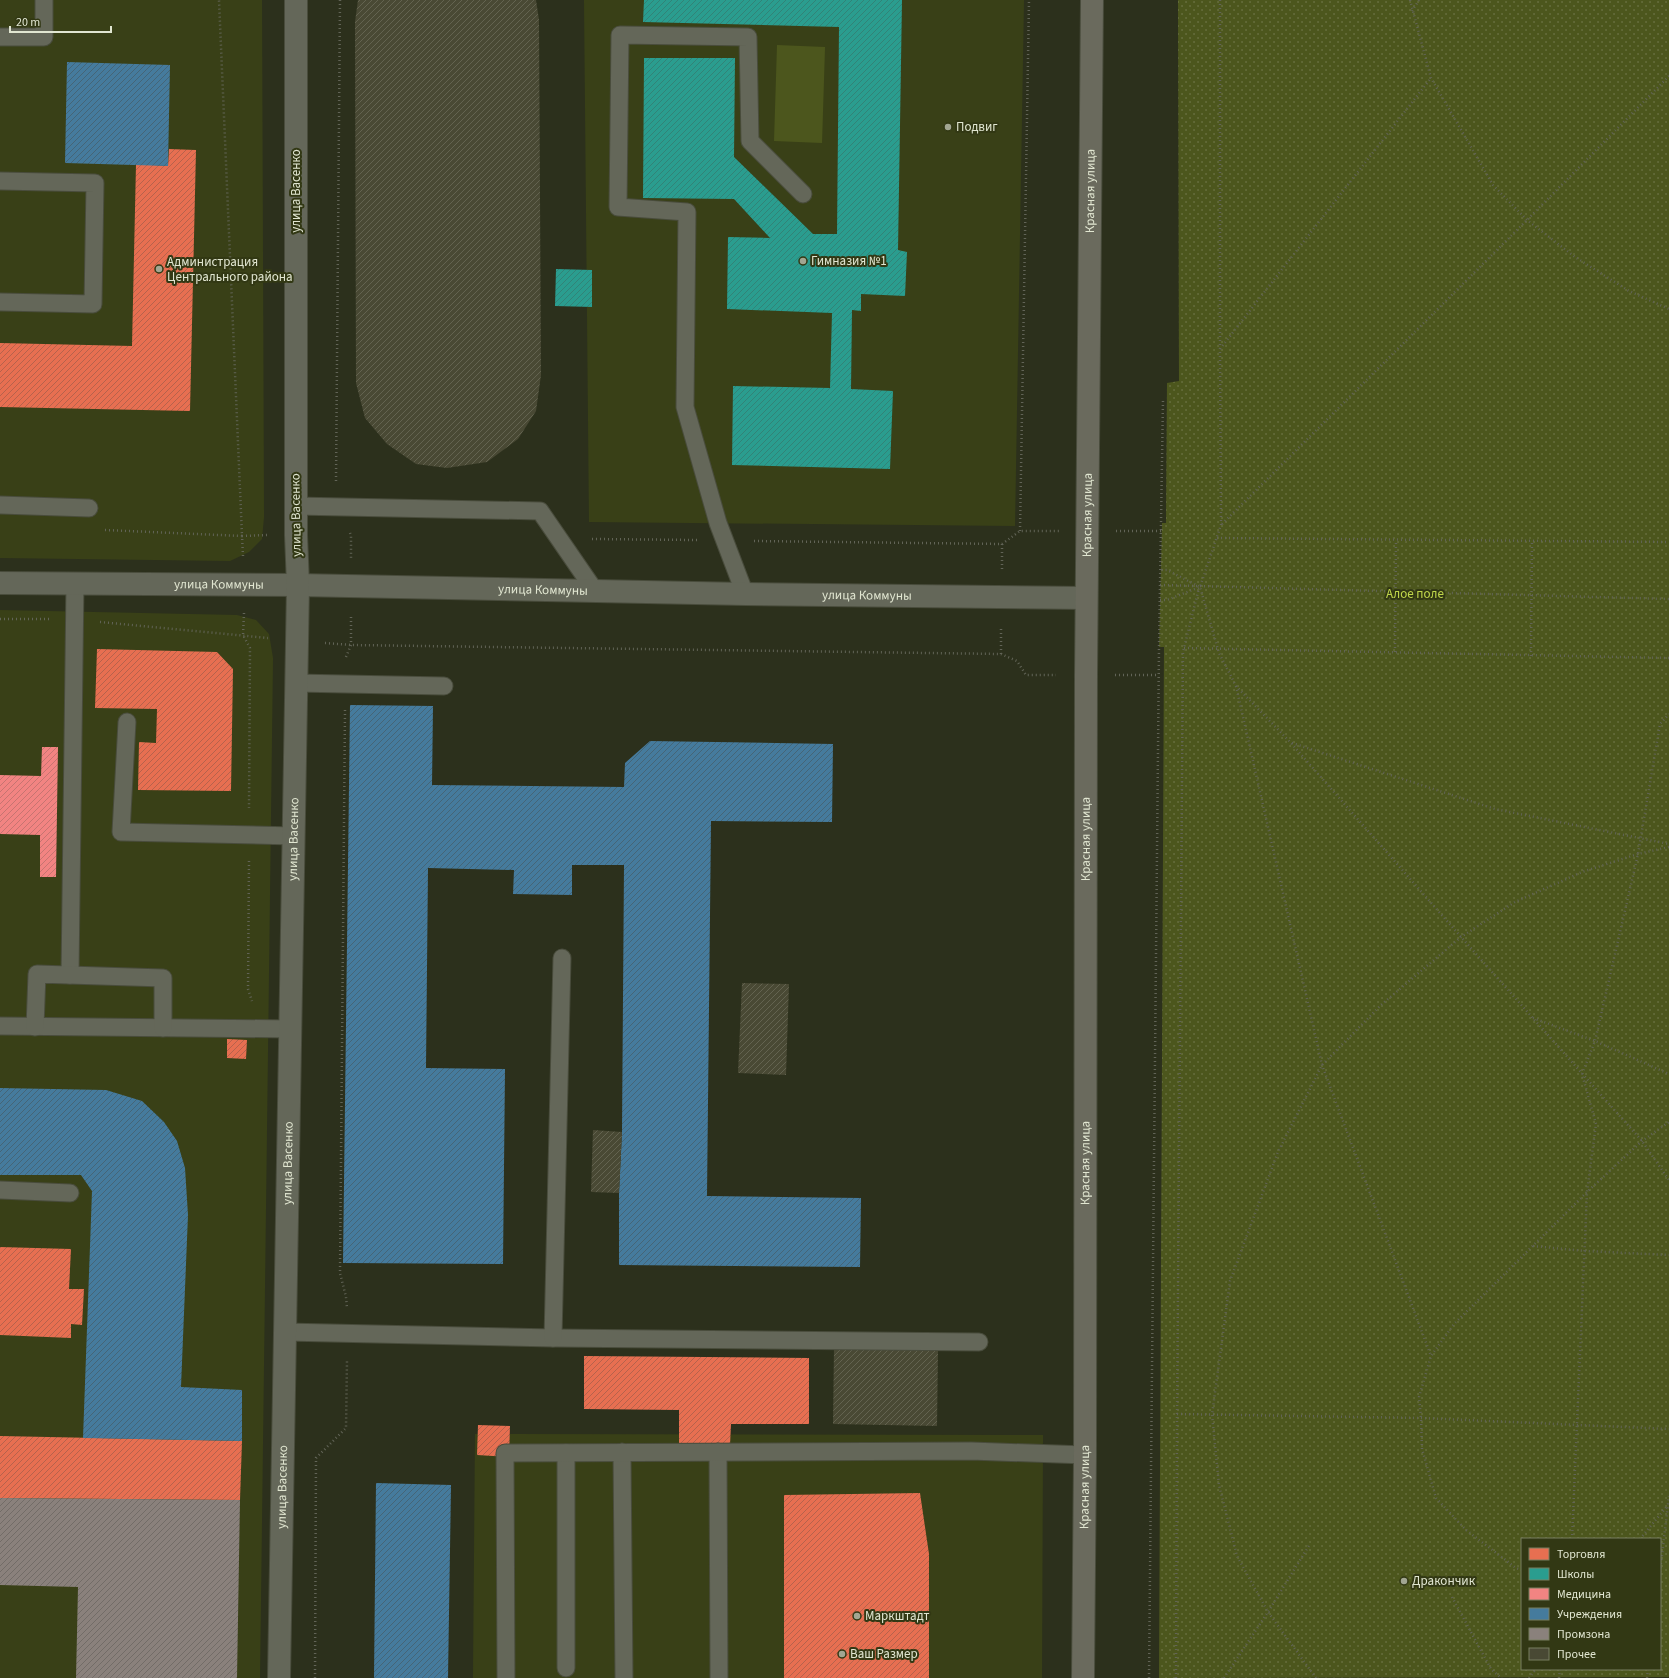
<svg xmlns="http://www.w3.org/2000/svg" width="1669" height="1678" viewBox="0 0 1669 1678" font-family="'Source Sans 3',sans-serif">
<style>
.built{fill:#394017}
.park{fill:url(#park-dots);fill-rule:evenodd}
.garden{fill:#4c561d}
.shops{fill:url(#shops-hatch)}
.schools{fill:url(#schools-hatch)}
.health{fill:url(#health-hatch)}
.public{fill:url(#public-hatch)}
.industry{fill:url(#industry-hatch)}
.building{fill:url(#building-hatch)}
.lines{fill:none;stroke-linecap:round;stroke-linejoin:round}
.lane-casing{stroke:#494c3c;stroke-width:19}
.street-casing{stroke:#494c3c;stroke-width:24}
.secondary-casing{stroke:#494c3c;stroke-width:24}
.path{stroke:#626457;stroke-width:2.5;stroke-dasharray:1 3;stroke-linecap:butt}
.lane{stroke:#646759;stroke-width:17}
.street{stroke:#646759;stroke-width:22}
.secondary{stroke:#6a6a5d;stroke-width:22}
.poi-dot{fill:#a2a692;stroke:#323814;stroke-width:1.5}
.labels{text-anchor:middle;dominant-baseline:central;stroke-width:4;stroke-linejoin:round;paint-order:stroke}
.poi-label{font-size:13px;fill:#e1e6d1;stroke:#323814;text-anchor:start}
.street-label{font-size:13px;fill:#e1e6d1;stroke:#323814}
.park-label{font-size:13px;fill:#c0d64b;stroke:#323814}
</style>
<defs>
<pattern id="park-dots" width="8" height="8" patternUnits="userSpaceOnUse"><rect width="8" height="8" fill="#4c561d"/><path d="M2 2h.1M6 6h.1" fill="none" stroke="#666e3d" stroke-width="1.8" stroke-linecap="round"/></pattern>
<pattern id="shops-hatch" width="6" height="6" patternUnits="userSpaceOnUse"><rect width="6" height="6" fill="#e76f51"/><path d="M-1 1l2-2M0 6l6-6M5 7l2-2" fill="none" stroke="#b6624c"/></pattern>
<pattern id="schools-hatch" width="6" height="6" patternUnits="userSpaceOnUse"><rect width="6" height="6" fill="#2a9d8f"/><path d="M-1 1l2-2M0 6l6-6M5 7l2-2" fill="none" stroke="#328377"/></pattern>
<pattern id="health-hatch" width="6" height="6" patternUnits="userSpaceOnUse"><rect width="6" height="6" fill="#f28482"/><path d="M-1 1l2-2M0 6l6-6M5 7l2-2" fill="none" stroke="#c67471"/></pattern>
<pattern id="public-hatch" width="6" height="6" patternUnits="userSpaceOnUse"><rect width="6" height="6" fill="#457b9d"/><path d="M-1 1l2-2M0 6l6-6M5 7l2-2" fill="none" stroke="#456577"/></pattern>
<pattern id="industry-hatch" width="6" height="6" patternUnits="userSpaceOnUse"><rect width="6" height="6" fill="#8a817c"/><path d="M-1 1l2-2M0 6l6-6M5 7l2-2" fill="none" stroke="#726c67"/></pattern>
<pattern id="building-hatch" width="6" height="6" patternUnits="userSpaceOnUse"><rect width="6" height="6" fill="#494934"/><path d="M-1 1l2-2M0 6l6-6M5 7l2-2" fill="none" stroke="#636350"/></pattern>
</defs>
<rect width="100%" height="100%" fill="#2c301c"/>
<g class="built">
<polygon points="0,0 262,0 264,517 262,539 249,552 230,561 0,558"/>
<polygon points="584,0 1024,0 1015,526 589,522"/>
<polygon points="0,610 237,615 256,620 269,634 273,658 260,1678 0,1678"/>
<polygon points="475,1434 1043,1435 1042,1678 473,1678"/>
</g>
<path class="park" d="M1178 0H1669V1677L1159 1678 1164 647H1159L1162 523H1166L1167 383 1179 381ZM1522 1539H1660V1669H1522Z"/>
<polygon class="garden" points="777,45 825,47 822,143 774,141"/>
<g class="shops">
<polygon points="169,149 196,150 190,411 0,407 0,343 132,346 136,164 168,166"/>
<polygon points="97,649 217,652 233,669 231,791 138,790 139,742 156,743 157,709 95,708"/>
<polygon points="227,1039 247,1040 246,1059 227,1058"/>
<polygon points="0,1247 71,1249 69,1289 84,1289 82,1325 71,1324 71,1338 0,1335"/>
<polygon points="584,1356 809,1358 809,1424 731,1424 730,1446 679,1445 679,1410 584,1409"/>
<polygon points="478,1425 510,1426 509,1457 477,1455"/>
<polygon points="0,1436 242,1441 240,1500 0,1498"/>
<polygon points="920,1493 929,1554 929,1678 784,1678 784,1495"/>
</g>
<g class="schools">
<polygon points="644,0 902,0 898,250 907,252 905,296 861,294 861,311 852,310 851,389 893,391 890,469 732,465 733,386 830,388 832,313 727,309 728,237 770,238 734,199 643,198 644,58 735,58 734,157 813,234 837,234 839,27 643,22"/>
<polygon points="556,269 592,270 592,307 555,306"/>
</g>
<polygon class="health" points="42,747 58,747 56,877 40,877 40,835 0,834 0,775 41,776"/>
<g class="public">
<polygon points="67,62 170,65 168,166 65,163"/>
<polygon points="350,705 433,706 432,785 624,787 625,763 650,741 833,744 832,822 711,821 707,1196 861,1198 860,1267 619,1265 619,1193 622,1132 624,865 572,865 572,895 513,894 514,870 428,868 426,1068 505,1069 503,1264 343,1263"/>
<polygon points="0,1088 106,1090 142,1101 164,1122 177,1141 185,1168 188,1215 181,1387 242,1390 242,1441 83,1438 92,1191 81,1175 0,1175"/>
<polygon points="376,1483 451,1485 448,1678 374,1678"/>
</g>
<polygon class="industry" points="0,1498 240,1500 237,1678 76,1678 78,1587 0,1585"/>
<g class="building">
<polygon points="358,0 536,0 539,20 541,375 536,411 518,439 487,462 447,468 416,464 387,444 365,418 356,383 355,22"/>
<polygon points="742,983 789,984 786,1075 738,1073"/>
<polygon points="593,1130 622,1132 619,1193 591,1192"/>
<polygon points="834,1348 938,1350 937,1426 833,1424"/>
</g>
<g class="lines">
<g class="lane-casing">
<g id="lane">
<polyline points="0,37 44,37 44,0"/>
<polyline points="0,181 95,183 93,304 0,302"/>
<polyline points="0,505 89,508"/>
<polyline points="296,506 540,511 595,591"/>
<polyline points="745,594 718,523 685,407 687,212 618,207 620,35 748,37 750,141 803,194"/>
<polyline points="296,683 444,686"/>
<polyline points="127,722 121,832 294,836"/>
<polyline points="70,975 75,583"/>
<polyline points="0,1026 291,1029"/>
<polyline points="35,1027 37,974 163,978 163,1028"/>
<polyline points="0,1190 70,1193"/>
<polyline points="285,1332 553,1338 979,1342"/>
<polyline points="553,1338 562,958"/>
<polyline points="622,1452 624,1678"/>
<polyline points="718,1452 719,1678"/>
<polyline points="566,1668 566,1453"/>
<polyline points="506,1678 505,1453 971,1451 1085,1455"/>
</g>
</g>
<g class="street-casing">
<g id="street">
<path id="s1" d="M0 583 298 585 745 594 1086 598"/>
<path id="s2" d="M279 1678 298 585 296 535V0"/>
</g>
</g>
<g class="secondary-casing">
<g id="secondary">
<path id="s3" d="M1083 1678 1085 1455 1086 675 1092 0"/>
</g>
</g>
<g class="path">
<polyline points="1220,0 1220,350 1221,525 1200,587 1219,653 1236,686 1291,743 1461,937 1642,1141 1669,1180"/>
<polyline points="1410,0 1431,78 1493,185 1527,220 1575,257 1629,291 1669,309"/>
<polyline points="1412,11 1419,0"/>
<polyline points="1220,349 1431,78"/>
<polyline points="336,481 340,0"/>
<polyline points="1222,524 1527,220 1669,76"/>
<polyline points="105,530 242,536 219,0"/>
<polyline points="1020,531 1029,0"/>
<polyline points="1116,531 1161,531"/>
<polyline points="350,533 351,536 351,558"/>
<polyline points="1217,538 1669,542"/>
<polyline points="592,539 697,540"/>
<polyline points="754,541 1002,544 1020,531 1059,531"/>
<polyline points="1002,544 1002,569"/>
<polyline points="243,556 242,536 267,535"/>
<polyline points="1160,585 1669,599"/>
<polyline points="1160,600 1167,600 1200,587 1167,570 1161,570"/>
<polyline points="244,613 243,635 250,648 249,808"/>
<polyline points="0,619 49,619"/>
<polyline points="100,622 268,638"/>
<polyline points="325,643 351,645 1001,654 1017,661 1026,675 1056,675"/>
<polyline points="1184,648 1669,658"/>
<polyline points="1395,652 1396,540"/>
<polyline points="1001,654 1001,626"/>
<polyline points="1531,656 1532,541"/>
<polyline points="346,657 351,645 351,615"/>
<polyline points="1115,675 1159,675"/>
<polyline points="1236,686 1322,1065 1431,1356"/>
<polyline points="345,710 340,1273 346,1297 347,1308"/>
<polyline points="1292,743 1495,809 1669,844"/>
<polyline points="249,861 248,989 252,1001"/>
<polyline points="1533,1018 1595,1041 1669,1074"/>
<polyline points="1533,1246 1585,1251 1669,1255"/>
<polyline points="1177,1414 1183,652 1199,588"/>
<polyline points="1572,1539 1587,1192 1596,1124 1582,1074 1595,1041 1638,854 1660,724 1669,714"/>
<polyline points="1640,1539 1668,1505"/>
<polyline points="1522,1570 1516,1568 1466,1530 1436,1498 1422,1449 1421,1418 1419,1397 1431,1356 1454,1324 1587,1192 1642,1141 1669,1122"/>
<polyline points="1660,1572 1669,1496"/>
<polyline points="1452,1597 1491,1669 1501,1678"/>
<polyline points="315,1678 316,1458 346,1428 347,1360"/>
<polyline points="1149,1678 1159,647 1163,399"/>
<polyline points="1176,1678 1177,1414 1421,1418 1669,1429"/>
<polyline points="1224,1678 1268,1612 1310,1544"/>
<polyline points="1316,1678 1268,1612 1237,1556 1219,1485 1212,1415 1230,1281 1278,1152 1322,1065 1381,1005 1461,937 1515,902 1582,872 1638,854 1669,847"/>
<polyline points="1529,1678 1536,1669"/>
<polyline points="1559,1678 1560,1669"/>
<polyline points="1647,1678 1648,1669"/>
</g>
<use href="#lane" class="lane"/>
<use href="#street" class="street"/>
<use href="#secondary" class="secondary"/>
</g>
<g class="poi-dot">
<circle cx="948" cy="127" r="4"/>
<circle cx="803" cy="261" r="4"/>
<circle cx="159" cy="269" r="4"/>
<circle cx="1404" cy="1581" r="4"/>
<circle cx="857" cy="1616" r="4"/>
<circle cx="842" cy="1654" r="4"/>
</g>
<g class="labels">
<g class="poi-label">
<text x="956" y="127">Подвиг</text>
<text x="811" y="261">Гимназия №1</text>
<text x="167" y="262">Администрация<tspan x="167" dy="15">Центрального района</tspan></text>
<text x="1412" y="1581">Дракончик</text>
<text x="865" y="1616">Маркштадт</text>
<text x="850" y="1654">Ваш Размер</text>
</g>
<g class="street-label">
<text transform="translate(296 191) rotate(-90)">улица Васенко</text>
<text stroke="none"><textPath href="#s3" startOffset="1487">Красная улица</textPath></text>
<text transform="translate(296 515) rotate(-91)">улица Васенко</text>
<text stroke="none"><textPath href="#s3" startOffset="1163">Красная улица</textPath></text>
<text stroke="none"><textPath href="#s1" startOffset="219">улица Коммуны</textPath></text>
<text stroke="none"><textPath href="#s1" startOffset="543">улица Коммуны</textPath></text>
<text stroke="none"><textPath href="#s1" startOffset="867">улица Коммуны</textPath></text>
<text stroke="none"><textPath href="#s2" startOffset="839">улица Васенко</textPath></text>
<text stroke="none"><textPath href="#s3" startOffset="839">Красная улица</textPath></text>
<text stroke="none"><textPath href="#s2" startOffset="515">улица Васенко</textPath></text>
<text stroke="none"><textPath href="#s3" startOffset="515">Красная улица</textPath></text>
<text stroke="none"><textPath href="#s2" startOffset="191">улица Васенко</textPath></text>
<text stroke="none"><textPath href="#s3" startOffset="191">Красная улица</textPath></text>
</g>
<g class="park-label">
<text x="1415" y="594">Алое поле</text>
</g>
</g>
<rect x="1521" y="1538" width="140" height="132" fill="#323814" stroke="#787e60"/>
<rect x="1529" y="1548" width="20" height="12" fill="#e76f51" stroke="#787e60"/>
<text x="1557" y="1558" font-size="12" fill="#e1e6d1">Торговля</text>
<rect x="1529" y="1568" width="20" height="12" fill="#2a9d8f" stroke="#787e60"/>
<text x="1557" y="1578" font-size="12" fill="#e1e6d1">Школы</text>
<rect x="1529" y="1588" width="20" height="12" fill="#f28482" stroke="#787e60"/>
<text x="1557" y="1598" font-size="12" fill="#e1e6d1">Медицина</text>
<rect x="1529" y="1608" width="20" height="12" fill="#457b9d" stroke="#787e60"/>
<text x="1557" y="1618" font-size="12" fill="#e1e6d1">Учреждения</text>
<rect x="1529" y="1628" width="20" height="12" fill="#8a817c" stroke="#787e60"/>
<text x="1557" y="1638" font-size="12" fill="#e1e6d1">Промзона</text>
<rect x="1529" y="1648" width="20" height="12" fill="#494934" stroke="#787e60"/>
<text x="1557" y="1658" font-size="12" fill="#e1e6d1">Прочее</text>
<path d="M10 26v6h101v-6" fill="none" stroke="#e1e6d1" stroke-width="2"/>
<text x="16" y="26" font-size="12" fill="#e1e6d1" stroke="#323814" stroke-width="3" paint-order="stroke">20 m</text>
</svg>
